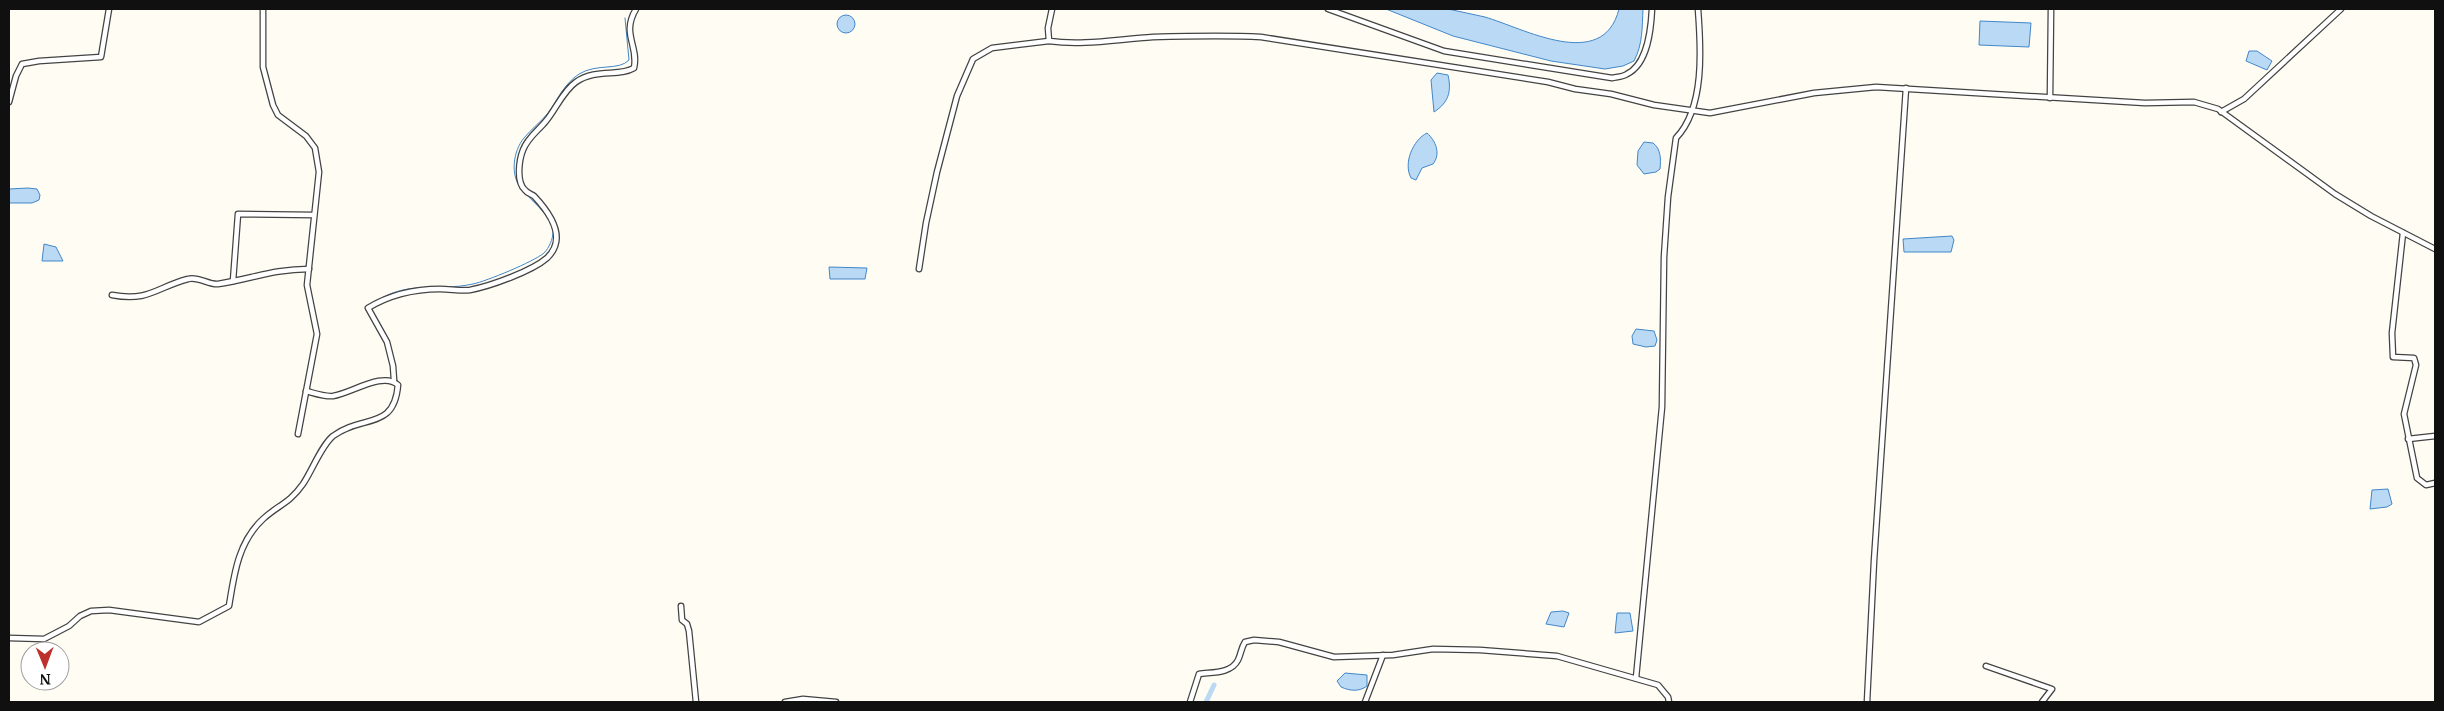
<svg xmlns="http://www.w3.org/2000/svg" width="2444" height="711" viewBox="0 0 2444 711" font-family="Merriweather,serif">
<style>
.water{fill:#b9d9f4;stroke:#4287c9}
.lines{fill:none;stroke-linecap:round;stroke-linejoin:round}
.stream{stroke:#4287c9;stroke-width:1}
.canal{stroke:#b9d9f4;stroke-width:5}
.street-casing{stroke:#434343;stroke-width:7}
.street{stroke:#fff;stroke-width:4.5}
</style>
<rect width="100%" height="100%" fill="#fffdf3"/>
<g class="water">
<path d="M1386 9C1406 9 1429 6 1448 9 1460 12 1473 14 1485 17 1523 28 1603 73 1619 9H1643C1642 27 1643 44 1634 61L1623 66 1605 69 1551 61 1453 36Z"/>
<circle cx="846" cy="24" r="9"/>
<polygon points="1980,21 2031,23 2029,47 1979,45"/>
<polygon points="2249,51 2257,51 2272,61 2267,70 2246,61"/>
<path d="M1437 73 1448 75C1452 92 1448 103 1434 112L1431 80Z"/>
<path d="M1427 133C1436 141 1441 154 1433 164L1422 168 1416 180 1411 178C1403 163 1413 140 1427 133Z"/>
<path d="M1644 142 1653 143C1661 149 1661 159 1660 169L1656 172 1644 174 1637 165 1638 151Z"/>
<polygon points="28,188 37,189 40,195 39,200 32,203 9,203 9,189"/>
<polygon points="1952,236 1954,240 1951,252 1904,252 1903,239"/>
<polygon points="44,244 56,247 63,261 42,261"/>
<polygon points="829,267 867,268 865,279 830,279"/>
<polygon points="1636,329 1654,331 1657,340 1655,346 1646,347 1633,344 1632,336"/>
<polygon points="2388,489 2392,504 2387,507 2370,509 2372,490"/>
<polygon points="1563,611 1569,613 1564,627 1546,624 1551,612"/>
<polygon points="1617,613 1630,613 1633,631 1615,633"/>
<path d="M1345 673 1367 675V686C1359 692 1350 691 1341 687L1337 681Z"/>
</g>
<g class="lines">
<g class="stream">
<path d="M521 188C510 176 513 151 524 138 531 129 541 122 548 113 558 99 564 84 579 74 597 63 619 71 629 60L625 18"/>
<path d="M373 303C409 279 436 292 473 284 487 281 533 262 544 253 549 248 553 239 553 232 551 216 537 206 527 195"/>
<polyline points="366,309 384,342"/>
</g>
<polyline class="canal" points="1206,702 1214,685"/>
<g class="street-casing">
<g id="street">
<polyline points="263,9 263,67 273,105 278,115 306,136 315,148 319,172 307,285 317,334 298,434"/>
<path d="M1052 9 1048 28 1049 41C1083 46 1118 39 1153 37 1188 36 1225 35 1261 37L1548 82 1575 89 1611 94 1654 105 1710 113 1814 93 1876 87 2145 103 2194 102 2218 109 2335 194 2371 216 2435 249"/>
<path d="M1328 9 1444 51 1612 78C1616 77 1623 77 1627 74 1648 64 1651 29 1652 9"/>
<polyline points="2050,98 2051,9"/>
<polyline points="9,102 16,76 22,64 39,61 101,57 109,9"/>
<polyline points="2221,112 2244,99 2341,9"/>
<polyline points="2403,233 2392,333 2393,357 2414,358 2416,365 2404,414 2417,478 2426,485 2435,483"/>
<polyline points="919,269 926,223 937,172 957,96 973,59 992,48 1049,41"/>
<polyline points="233,281 238,214 314,215"/>
<path d="M112 295C149 302 157 287 188 279 198 276 209 285 218 284 251 279 274 269 309 269"/>
<path d="M394 380 393 366 387 342 368 308C391 294 414 289 440 289 450 289 461 291 470 290 491 286 532 271 547 258 568 238 550 213 534 196 531 194 527 193 525 190 516 182 519 160 523 150 528 137 538 131 546 121 556 109 563 91 576 82 596 68 619 77 634 68 639 46 621 34 636 9"/>
<polyline points="2408,439 2435,436"/>
<polyline points="681,606 682,620 687,624 689,631 696,702"/>
<path d="M9 638 44 639 69 626 80 616 91 611 109 610 199 622 229 606C234 575 238 542 263 519 278 505 289 504 303 484 312 471 321 446 333 436 363 414 394 431 398 385 383 371 352 393 333 396 325 397 314 393 306 391"/>
<polyline points="1986,666 2052,689 2042,702"/>
<path d="M1636 678 1662 407 1664 257 1668 197 1676 138C1705 108 1701 48 1698 9"/>
<polyline points="785,702 803,699 836,702"/>
<path d="M1190 702 1199 674C1211 672 1231 674 1238 660 1241 654 1241 648 1245 642L1254 640 1279 642 1334 657 1393 655 1433 649 1480 650 1557 656 1658 685 1668 697 1669 702"/>
<polyline points="1365,702 1383,655"/>
<polyline points="1867,702 1874,561 1906,88"/>
</g>
</g>
<use href="#street" class="street"/>
</g>
<rect width="2444" height="711" fill="none" stroke="#101010" stroke-width="20"/>
<g transform="translate(45 666) rotate(179)"><circle r="24" fill="#ffffff" stroke="#9f9f9f"/>
<path d="M0-4L9 19L0 12L-9 19Z" fill="#bc312b"/>
<text y="-8" font-size="14" font-weight="bold" text-anchor="middle" fill="#101010">N</text>
</g>
</svg>
